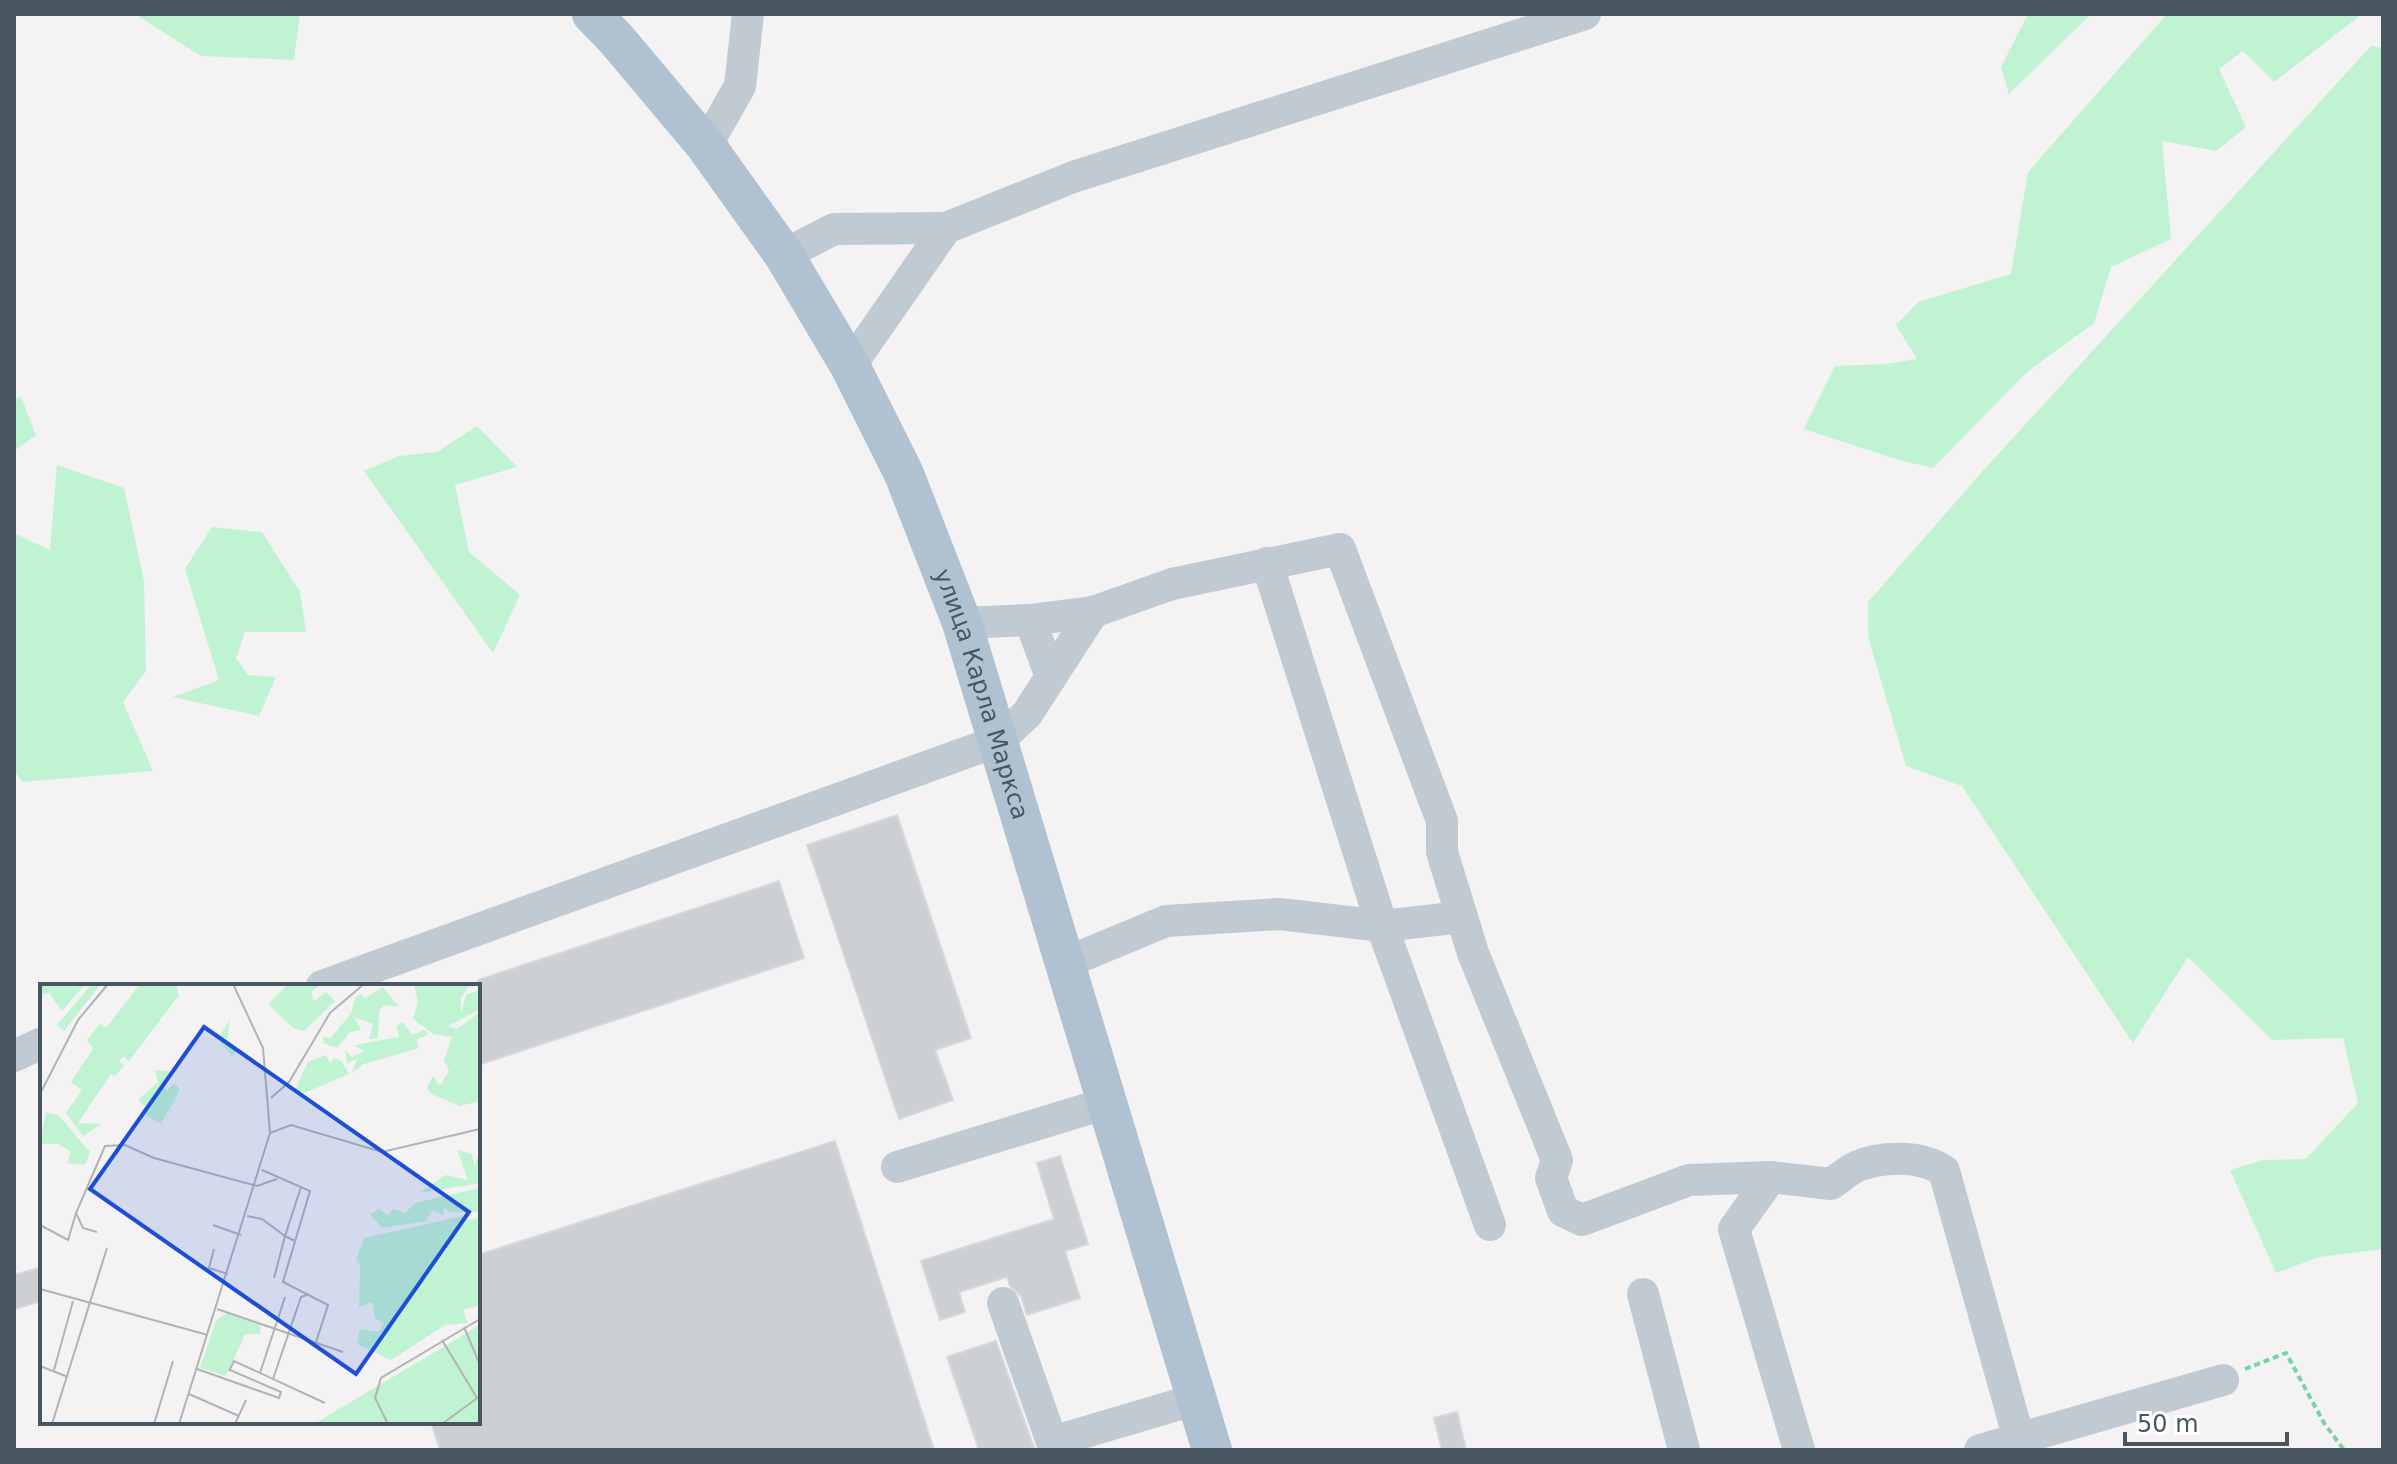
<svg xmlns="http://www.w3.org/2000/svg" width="2397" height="1464" viewBox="0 0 2397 1464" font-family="'DejaVu Sans',sans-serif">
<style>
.green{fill:#bff3d2}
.building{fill:#cccfd4;stroke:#d5d8dd;stroke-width:2}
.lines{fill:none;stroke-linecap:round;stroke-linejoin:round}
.path{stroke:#74d4a2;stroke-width:4;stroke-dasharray:6 4;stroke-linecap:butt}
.minor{stroke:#bfcad2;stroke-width:32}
.major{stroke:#b0c2d2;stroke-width:40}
.labels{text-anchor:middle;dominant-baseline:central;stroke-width:6;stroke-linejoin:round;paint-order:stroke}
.street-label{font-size:24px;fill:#485661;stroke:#fff}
.inset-road{fill:none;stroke:#afb4b8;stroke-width:2}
.view{fill:#1d4ed8;fill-opacity:0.15;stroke:#1d4ed8;stroke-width:4}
.inset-edge{fill:none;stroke:#485661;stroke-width:4}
</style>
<rect width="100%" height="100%" fill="#f4f2f2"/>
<g class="green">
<polygon points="135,14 300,14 294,60 201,56"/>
<polygon points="2028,14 2091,14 2009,94 2001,67"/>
<polygon points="2167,14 2362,14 2274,82 2243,51 2219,69 2246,127 2216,151 2162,141 2171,239 2111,267 2094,323 2027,372 1933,468 1899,460 1804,429 1835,366 1886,364 1917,359 1896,325 1918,302 2011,274 2028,172"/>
<polygon points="2371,46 2383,48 2383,1249 2319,1257 2276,1273 2230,1170 2263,1160 2306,1159 2358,1103 2343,1038 2272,1040 2188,957 2133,1043 1962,786 1906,766 1868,636 1868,602 1982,472"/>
<polygon points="21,397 36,435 14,451 14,399"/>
<polygon points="477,426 517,467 455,485 469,552 520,595 493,653 364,471 399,456 437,452"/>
<polygon points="57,465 124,488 144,581 146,671 123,702 153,771 22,782 14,769 14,533 50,550"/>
<polygon points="212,527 262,532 300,592 306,632 245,632 236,658 248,675 276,677 259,716 173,697 219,680 185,569"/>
</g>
<g class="building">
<polygon points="897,815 971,1038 935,1050 953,1100 899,1119 807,845"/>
<polygon points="779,881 804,958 478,1065 478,980"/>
<polygon points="835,1141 934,1450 440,1450 431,1422 478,1422 478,1255"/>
<polygon points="1060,1156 1088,1244 1065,1251 1080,1298 1027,1315 1021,1296 1010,1286 1007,1277 959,1292 965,1312 940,1320 921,1261 1054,1219 1037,1163"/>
<polygon points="42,1267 42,1301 14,1309 14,1275"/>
<polygon points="996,1341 1034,1448 1035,1450 979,1450 947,1357"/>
<polygon points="1457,1412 1466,1450 1442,1450 1434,1418"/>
</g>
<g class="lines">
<polyline class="path" points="2245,1369 2286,1353 2324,1423 2344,1450"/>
<g class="minor">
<polyline points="706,146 740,86 748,14"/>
<polyline points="784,255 834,229 946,228"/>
<polyline points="850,366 946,228 1073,177 1585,14"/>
<polyline points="1030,620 1051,677"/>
<path d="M962 623 1030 620 1093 612 1172 584 1340 549 1442 821V852L1473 953 1557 1160 1551 1178 1563 1211 1582 1220 1689 1180 1771 1177 1831 1184C1839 1179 1848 1170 1858 1166 1883 1156 1921 1155 1944 1171L2019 1439"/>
<polyline points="1462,917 1382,926 1490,1225"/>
<polyline points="1065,963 1166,921 1280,914 1382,926 1267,563"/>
<polyline points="322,986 998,741 1027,714 1093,612"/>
<polyline points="14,1056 42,1043"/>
<polyline points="897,1167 1107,1103"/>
<polyline points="1771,1177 1734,1229 1799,1450"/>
<polyline points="1643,1294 1684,1450"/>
<polyline points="1003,1303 1052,1442 1197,1399"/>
<polyline points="1980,1450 2223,1380"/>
</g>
<path class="major" id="s1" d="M592 14 617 40 706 146 784 255 850 366 904 474 962 623 1212 1450"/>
</g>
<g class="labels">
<g class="street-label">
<text stroke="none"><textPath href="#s1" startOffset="792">улица Карла Маркса</textPath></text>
</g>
</g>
<g transform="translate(40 984)">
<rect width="440" height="440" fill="#f4f2f2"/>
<path d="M0 0H45L22 27 9 9 0 11ZM52 0H61L24 47 17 41ZM100 0H136L139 11 89 77 83 72 79 77 84 82 75 92 71 90 38 139 62 140 43 152 26 129 42 106 31 98 53 65 47 56 60 40 66 44ZM248 0H281L271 8 274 17 286 8 295 17 264 47 253 44 228 20ZM374 0H431L421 13V30L426 11 439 6 440 25 408 42 417 45 440 28V117L420 122 391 110 387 103 393 92 400 102 409 87 404 76 412 53 393 50 373 35 378 18ZM343 3 359 23 344 21 339 27 338 54 329 55 333 40 314 33 321 46 310 48 297 64 284 59 283 53 291 54 311 29 316 13 322 10 324 15ZM190 35 187 57 198 65 192 72 178 55ZM363 38 372 51 384 46 389 50 376 56 379 64 324 80 312 89 317 75 307 79 305 66 312 73 325 67 315 62 320 60 359 53 357 42ZM286 71 290 79 294 74 301 77 309 90 264 109 255 106 268 78ZM115 86 135 88 123 101 127 107 134 99 140 106 121 140 106 131V123L98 116 118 98ZM6 128 19 132 50 168 45 181 27 179 31 168 19 160H0ZM440 164V199L379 209 406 191 428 196 417 166 432 170 435 183ZM440 204V228H409L404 222 403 231 392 226 386 237 342 244 330 230 339 225 348 231 353 225 365 229 375 219ZM423 232 427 236 440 234V321L423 326 428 339 405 341 351 376 317 360 320 345 339 348 343 339 335 334 332 318 319 323 320 282 316 275 324 254ZM187 329 221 340 220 350H205L186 392 160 384 176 337ZM440 341V440H274Z" fill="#bff3d2"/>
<path class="inset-road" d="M0 110 38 36 68 0M231 114 249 98 290 29 324 0M230 149 251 141 342 168 440 145M222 186 270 207 243 298 288 321 276 358M207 232 222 235 245 252 261 203M0 241 28 256 36 229M173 241 201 251M57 248 43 244 36 229 65 162 85 161 114 174 217 202 237 195M174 265 169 284 188 290M234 294 245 252 255 257M0 305 168 351M177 325 303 368M424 343 440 381M402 356 437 414M0 382 28 393M157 385 239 414 241 408 190 386M14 386 33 317M189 387 194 377 285 419M220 389 245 313M233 395 261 313 269 310M149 410 199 432M12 440 67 264M114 440 133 377M139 440 230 149 223 64 193 0M195 440 206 416M348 440 335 414 341 394 440 335M402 440 440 412"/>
<path class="view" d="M164 43 429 228 316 390 50 205Z"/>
<rect width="440" height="440" class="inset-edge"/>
</g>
<rect width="2397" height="1464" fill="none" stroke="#485661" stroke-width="32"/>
<path d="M2125 1432v12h162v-12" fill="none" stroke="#485661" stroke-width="4"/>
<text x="2137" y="1432" font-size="24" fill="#485661" stroke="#ffffff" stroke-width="6" paint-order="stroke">50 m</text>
</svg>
